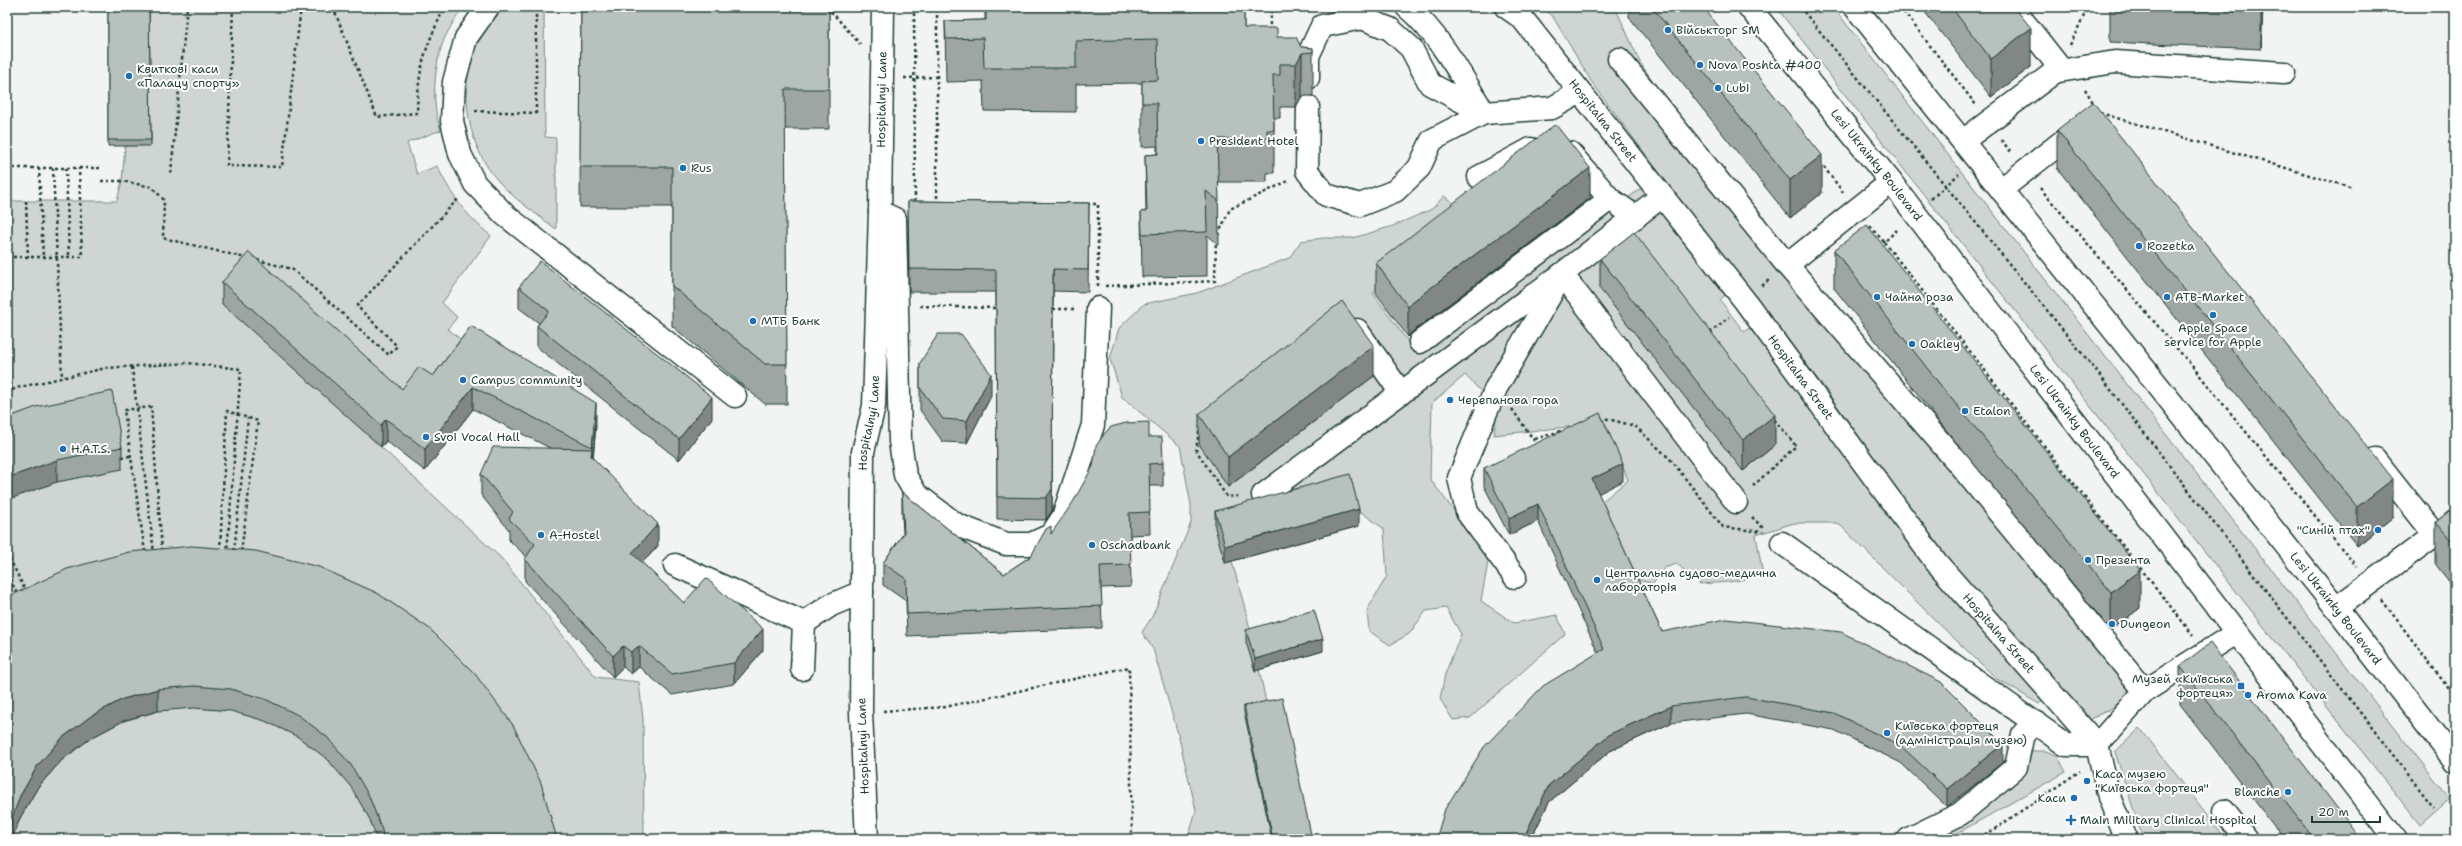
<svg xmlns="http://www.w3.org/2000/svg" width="2462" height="846" viewBox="0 0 2462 846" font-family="'Shantell Sans',sans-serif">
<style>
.green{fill:#ced5d3;stroke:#768984}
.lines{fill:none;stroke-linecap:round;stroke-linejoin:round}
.minor-casing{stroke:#1f3d34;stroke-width:25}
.major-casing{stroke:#1f3d34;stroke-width:25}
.path{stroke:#1f3d34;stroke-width:2.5;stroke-dasharray:3 3;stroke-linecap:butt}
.minor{stroke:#fff;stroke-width:22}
.major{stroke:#fff;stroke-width:22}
.wall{fill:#9da6a3;stroke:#1f3d34}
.shaded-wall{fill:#808784;stroke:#1f3d34}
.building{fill:#b7c1bd;stroke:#1f3d34}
.poi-dot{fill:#1f6fb2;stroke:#fff;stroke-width:1.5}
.labels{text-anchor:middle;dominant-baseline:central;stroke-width:4;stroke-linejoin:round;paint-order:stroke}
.poi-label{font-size:12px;fill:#1f3d34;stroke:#fff;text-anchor:start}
.street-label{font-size:12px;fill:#1f3d34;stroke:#fff}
</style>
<rect width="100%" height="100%" fill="#f2f3f3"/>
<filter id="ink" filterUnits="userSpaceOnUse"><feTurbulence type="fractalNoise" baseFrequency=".025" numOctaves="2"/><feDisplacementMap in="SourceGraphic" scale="8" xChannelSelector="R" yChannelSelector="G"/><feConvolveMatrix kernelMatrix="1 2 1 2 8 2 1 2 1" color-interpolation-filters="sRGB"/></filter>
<g filter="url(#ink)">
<g class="green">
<path d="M149 7H463C456 19 446 32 442 45 434 70 431 105 441 130L407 143 417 174 437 166C453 198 464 213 491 236L442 303 457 317 448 329 471 348 381 447 502 559 596 677 639 682 643 719 644 839H7V201H117L122 181 125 146 151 145Z"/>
<path d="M505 7H544L545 137 556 138V229C537 214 515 200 499 182 468 148 458 92 475 49 481 34 495 18 505 7Z"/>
<polygon points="1541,7 1615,7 1640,62 1772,260 2134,682 2122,702 2090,720 1948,561 1823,386 1690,214 1591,81 1553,17"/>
<polygon points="1776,7 1833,7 2450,799 2420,825"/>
<path d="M1644 186 1728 292 1720 300 1744 332 1753 325 2047 697 2039 704 1997 679 1938 623 1838 523H1794L1756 535 1762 570C1746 584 1721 582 1700 584L1677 564 1664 568 1653 584 1635 579 1600 503 1628 480 1605 423 1494 435 1497 408 1465 375 1432 403 1430 479 1489 557 1481 601 1514 623 1557 615 1565 634 1470 718 1453 720 1440 699 1445 674 1461 634 1446 608 1426 611 1409 634 1390 645 1369 631 1367 610 1387 576 1384 529 1356 508 1228 549C1258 644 1273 742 1292 839H1188L1196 810 1178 734 1153 649 1142 632 1152 617 1191 523V505L1180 446 1122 397 1110 359 1119 328 1144 304 1197 293 1289 258 1301 241 1323 238H1353L1393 226 1432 209 1444 196 1467 214 1373 293 1417 354Z"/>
<polygon points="2140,728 2226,839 2143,839 2115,752"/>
<polygon points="2032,751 2046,751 2057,755 2066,772 1947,839 1919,839 2009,788 2023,759"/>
</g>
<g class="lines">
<g class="minor-casing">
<g id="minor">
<polyline points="488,7 466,38 454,82 452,121 460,154 475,184 505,215 735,396"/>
<path d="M1407 7C1440 35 1462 77 1484 113L1552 108 1580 92"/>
<path id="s1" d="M1506 7 1522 18 1745 301 1936 562 2097 745 2109 797 2126 839"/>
<polyline points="1619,59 1787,265 1959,464 2145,691"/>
<polyline points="2053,72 2115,62 2284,73"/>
<polyline points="1308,107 1307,171 1326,195 1360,205 1395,191 1419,168 1432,140 1484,113 1430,84 1411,48 1390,29 1362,18 1322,26 1308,56 1308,78"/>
<polyline points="1963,141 2060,68 2012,7"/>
<polyline points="1570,153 1610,199"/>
<polyline points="1479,177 1531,149"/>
<polyline points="2003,188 2081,127"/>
<polyline points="880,212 895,219 900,441 905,475 916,494 957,525 1006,544 1031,544 1051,535 1063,517 1093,425 1098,308"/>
<polyline points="1787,265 1891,182"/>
<polyline points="1562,274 1736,502"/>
<polyline points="1357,330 1401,393"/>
<polyline points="1420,342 1610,199 1636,217"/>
<polyline points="1263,495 1562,274 1662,196"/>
<polyline points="1782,543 2066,745 2097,745 2145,691 2236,633"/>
<polyline points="675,565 804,623 831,605 862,592"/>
<polyline points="1515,577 1467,512 1459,478 1496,388 1558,282"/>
<polyline points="2336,608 2435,535 2375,459"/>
<polyline points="802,669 804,623"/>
<polyline points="2224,811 2246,839"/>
<path id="s2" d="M867 839 861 713 863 452 874 406 880 212 883 7"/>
<polyline points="1909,839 1960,814 2016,767 2023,734 2036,723"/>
</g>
</g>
<g class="major-casing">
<g id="major">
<path id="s3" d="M1749 7 1891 182 2395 839"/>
<path id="s4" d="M1855 7 2336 608 2455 761"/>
</g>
</g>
<g class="path">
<polyline points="233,7 227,166 282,167 301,7"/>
<path d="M333 7 377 117 417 113C418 68 425 47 445 7"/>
<polyline points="827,7 860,44"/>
<polyline points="914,7 915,204"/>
<polyline points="1800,7 2094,368 2434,808"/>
<polyline points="1900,7 1976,105"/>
<polyline points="1269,31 1272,7"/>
<polyline points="2070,45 2088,7"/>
<polyline points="904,78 937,77"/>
<polyline points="2085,89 2094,104"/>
<polyline points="475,111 536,113 536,7"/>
<polyline points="2100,113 2353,188"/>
<polyline points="2001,140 2012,153"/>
<polyline points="1820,162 1843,192"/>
<polyline points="7,168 101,168"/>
<polyline points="39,168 43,257"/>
<polyline points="53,168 62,378"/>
<polyline points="66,168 69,257"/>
<polyline points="171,173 187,7"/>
<polyline points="101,181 122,181 152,187 164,200 163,238 246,258"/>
<polyline points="2040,188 2192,366 2356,566"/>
<polyline points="1931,199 1959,174"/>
<polyline points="26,201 28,257"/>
<polyline points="937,204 937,7"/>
<polyline points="1087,204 1098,204 1098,286"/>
<polyline points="1870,226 1884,242 1898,229"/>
<polyline points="1218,235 1230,209 1288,181"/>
<polyline points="1884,242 2193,635"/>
<polyline points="7,257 82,257 79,168"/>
<polyline points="257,260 292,269 389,355 397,346 357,306 458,199"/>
<polyline points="1105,286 1215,281 1216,240"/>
<polyline points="1762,286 1770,279"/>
<polyline points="920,306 996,308"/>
<polyline points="1053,309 1076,309"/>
<polyline points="1710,333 1729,317"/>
<polyline points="132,367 154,553"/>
<polyline points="7,393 16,388 106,368 188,363 241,369 227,552"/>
<polyline points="1512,409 1538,446"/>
<polyline points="1600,419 1604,418 1635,426 1671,460 1723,527 1763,532"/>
<polyline points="1200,425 1196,450 1227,497 1240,496"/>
<polyline points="1535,439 1564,430"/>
<polyline points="121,457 131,456"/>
<polyline points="1753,486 1796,446 1773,418"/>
<polyline points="1752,517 1764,529"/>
<polyline points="220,550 227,411 258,421 241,553"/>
<polyline points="234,551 248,418"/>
<polyline points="145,552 124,410 151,407 162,551"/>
<polyline points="7,553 26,592"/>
<polyline points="7,574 18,595"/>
<polyline points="2382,600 2455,697"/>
<polyline points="883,711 945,707 1129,667 1132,839"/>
<polyline points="1980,839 2080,771"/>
</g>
<use href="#minor" class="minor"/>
<use href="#major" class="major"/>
</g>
<g class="wall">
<polygon points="108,7 149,7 151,146 108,146"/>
<polygon points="581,7 829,7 829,129 785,129 787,404 765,404 672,326 672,207 580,207"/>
<polygon points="985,7 1244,7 1244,28 1277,37 1301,47 1313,48 1313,96 1302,96 1296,107 1280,107 1280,118 1274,118 1274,173 1267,173 1267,182 1218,182 1219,245 1207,235 1207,276 1142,277 1141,212 1146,211 1145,155 1157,154 1157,146 1142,147 1142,83 1076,84 1076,112 984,111 983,81 946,82 945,21 985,20"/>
<polygon points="1629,7 1703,7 1822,193 1790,218 1629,17"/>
<polygon points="1921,7 2014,7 2031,67 1991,97"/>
<polygon points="2110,7 2263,7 2261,49 2110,42"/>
<polygon points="2057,130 2393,517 2357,546 2057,168"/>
<polygon points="1590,198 1412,332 1408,337 1376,293 1376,263"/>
<polygon points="908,201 1089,203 1088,292 1053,291 1052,511 1046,520 997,519 996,292 909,292"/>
<polygon points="1834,250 2140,608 2111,630 1946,430 1834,288"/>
<polygon points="1600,259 1775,445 1743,471 1600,289"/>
<polygon points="222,282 402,389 433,376 471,326 596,425 593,458 658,546 642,563 684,603 763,650 734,684 672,695 639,667 631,674 623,667 613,677 525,581 525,559 527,557 509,540 509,530 481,495 481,474 550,448 473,409 425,471 386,441 381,447 222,304"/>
<polygon points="519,287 712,418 679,460 537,347 537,326 539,323 519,308"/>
<polygon points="920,363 991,396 967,443 943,442 920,410"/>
<polygon points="1374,376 1228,487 1199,444 1199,414"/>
<polygon points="7,418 122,447 122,469 57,482"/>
<polygon points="1149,437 1163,463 1163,486 1149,486 1150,534 1130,535 1131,587 1101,588 1102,628 907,636 906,601 883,585 883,563 903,534 902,514 902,492 1004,574 1031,556 1051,534"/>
<polygon points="1484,468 1623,481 1598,493 1662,632 2003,762 1947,807 1901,763 1834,730 1746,714 1671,723 1610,751 1549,802 1531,839 1436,839 1598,653 1538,521 1509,535 1484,486"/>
<polygon points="2455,506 2455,589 2436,565 2436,522"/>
<polygon points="1215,511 1359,526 1225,563 1215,528"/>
<polygon points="67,569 557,839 377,839 369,818 351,787 327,759 298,737 265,721 231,711 194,708 158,711 123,721 91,738 62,760 38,787 20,818 12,839 7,839"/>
<polygon points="1246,630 1323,651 1255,671 1246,642"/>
<polygon points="2180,666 2361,839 2284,839 2180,704"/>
<polygon points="1244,706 1312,839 1272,839 1244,712"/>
</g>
<g class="shaded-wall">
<polygon points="2261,7 2263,7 2261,49"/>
<polygon points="2031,28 2031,67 1991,97 1991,59"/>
<polygon points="1302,53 1302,96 1296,107 1296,64"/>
<polygon points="1822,155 1822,193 1790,218 1790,180"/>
<polygon points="1590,168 1590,198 1412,332 1408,337 1408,307 1412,302"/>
<polygon points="1053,269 1052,511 1046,520 1046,498"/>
<polygon points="1374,346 1374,376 1228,487 1228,457"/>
<polygon points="991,374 991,396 967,443 967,421"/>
<polygon points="473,387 473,409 425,471 425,449"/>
<polygon points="712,397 712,418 679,460 679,439"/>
<polygon points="596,403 596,425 592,469 592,447"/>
<polygon points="1775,415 1775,445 1743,471 1743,440"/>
<polygon points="386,419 386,441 381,447 381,425"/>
<polygon points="57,460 57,482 7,500 7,478"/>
<polygon points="1623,464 1623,481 1592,497 1592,479"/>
<polygon points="2393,479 2393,517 2357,546 2357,507"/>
<polygon points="1538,504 1538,521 1509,535 1509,518"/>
<polygon points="1359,509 1359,526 1225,563 1225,546"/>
<polygon points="658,524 658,546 632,574 632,553"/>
<polygon points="2140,570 2140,608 2111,630 2111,592"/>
<polygon points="763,629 763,650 734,684 734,663"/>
<polygon points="1323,639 1323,651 1255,671 1255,659"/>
<polygon points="623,646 623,667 613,677 613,656"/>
<polygon points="639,646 639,667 631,674 631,652"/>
<polygon points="158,689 158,711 123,721 91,738 62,760 38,787 20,818 12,839 7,839 7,830 20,796 38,765 62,738 91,716 123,699"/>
<polygon points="1671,706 1671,723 1610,751 1549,802 1531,839 1523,839 1549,785 1610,734"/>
<polygon points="2003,744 2003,762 1947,807 1947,789"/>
</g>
<g class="building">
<polygon points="108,7 149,7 151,140 108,140"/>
<polygon points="581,7 829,7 829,89 785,89 787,364 765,364 672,286 672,167 580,167"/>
<polygon points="986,7 1244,7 1244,28 1277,28 1277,37 1296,37 1301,47 1313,48 1313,52 1302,53 1296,64 1280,64 1280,75 1273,75 1274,130 1267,130 1267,139 1217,139 1219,201 1206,191 1207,232 1142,234 1141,212 1147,211 1145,155 1158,154 1157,103 1142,103 1142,81 1158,80 1157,39 1076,41 1076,68 984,68 983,38 946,39 945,21 986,20"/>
<polygon points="1652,7 1703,7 1822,155 1790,180"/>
<polygon points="1951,7 2014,7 2031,28 1991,59"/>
<polygon points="2175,7 2261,7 2261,11"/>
<polygon points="2093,102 2393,479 2357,507 2057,130"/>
<polygon points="1556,125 1590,168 1412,302 1408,307 1376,263 1553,126"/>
<polygon points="908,201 1089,203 1088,270 1053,269 1052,489 1046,498 997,497 996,270 909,269"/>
<polygon points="1867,225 2140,570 2111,592 1946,392 1834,250"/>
<polygon points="1634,232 1775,415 1743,440 1600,259"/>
<polygon points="249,252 402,389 419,367 433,376 471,326 596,403 592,447 473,387 425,449 386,419 381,425 222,282"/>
<polygon points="540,261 712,397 679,439 537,326 549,311 519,287"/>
<polygon points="1342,301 1374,346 1228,457 1199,414"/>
<polygon points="938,334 961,334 991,374 967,421 943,419 920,388 920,363"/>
<polygon points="112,391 122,447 57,460 7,478 7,418 36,407"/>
<polygon points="1600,413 1623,464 1592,479 1662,632 1726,619 1841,632 1941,682 2003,744 1947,789 1901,746 1834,713 1746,697 1671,706 1610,734 1549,785 1523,839 1436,839 1445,809 1484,747 1543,686 1604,649 1538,504 1509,518 1484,468"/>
<polygon points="1149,422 1149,437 1162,437 1163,463 1149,464 1150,512 1129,513 1131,565 1100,566 1102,606 907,614 906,579 883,563 904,533 902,492 1004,574 1031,556 1046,529 1051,526 1051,534 1073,502 1093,466 1096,446 1104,434 1111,427 1126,423"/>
<polygon points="493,447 592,449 591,456 658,524 632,553 684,603 706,578 763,629 734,663 672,674 639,646 631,652 623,646 613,656 525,559 535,544 509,519 513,512 481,474"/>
<polygon points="1350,474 1359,509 1225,546 1215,511"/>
<polygon points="2455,506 2455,545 2436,522"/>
<polygon points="192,546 256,551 319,567 377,593 430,629 475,674 513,725 541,783 557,839 383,839 382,830 369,796 351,765 327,737 298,715 265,699 231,689 194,686 158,689 123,699 91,716 62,738 38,765 20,796 7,832 7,598 10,596 67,569 129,552"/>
<polygon points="1314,610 1323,639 1255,659 1246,630"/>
<polygon points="2210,643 2361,839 2314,839 2180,666"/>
<polygon points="1282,698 1312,839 1273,839 1244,706"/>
</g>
</g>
<g class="poi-dot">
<circle cx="1668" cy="30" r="4"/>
<circle cx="1700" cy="65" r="4"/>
<circle cx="129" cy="76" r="4"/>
<circle cx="1718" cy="88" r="4"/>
<circle cx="1201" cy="141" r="4"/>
<circle cx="683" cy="168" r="4"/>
<circle cx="2139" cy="246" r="4"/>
<circle cx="1877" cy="297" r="4"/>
<circle cx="2167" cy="297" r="4"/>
<circle cx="2213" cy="315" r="4"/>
<circle cx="753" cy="321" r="4"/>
<circle cx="1912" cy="344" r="4"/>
<circle cx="463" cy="380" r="4"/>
<circle cx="1450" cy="400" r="4"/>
<circle cx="1965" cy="411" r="4"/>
<circle cx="426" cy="437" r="4"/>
<circle cx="63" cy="449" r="4"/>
<circle cx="2378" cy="530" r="4"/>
<circle cx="541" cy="535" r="4"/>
<circle cx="1092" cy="545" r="4"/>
<circle cx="2088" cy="560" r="4"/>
<circle cx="1597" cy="580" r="4"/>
<circle cx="2112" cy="624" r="4"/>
<rect x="2237" y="682" width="8" height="8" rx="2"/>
<circle cx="2248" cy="695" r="4"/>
<circle cx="1887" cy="733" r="4"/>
<circle cx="2087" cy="781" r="4"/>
<circle cx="2288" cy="792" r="4"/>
<circle cx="2074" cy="798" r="4"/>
<path d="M2069 814h4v4h4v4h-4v4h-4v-4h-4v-4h4z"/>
</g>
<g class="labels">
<g class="poi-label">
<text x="1676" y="30">Військторг SM</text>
<text x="1708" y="65">Nova Poshta #400</text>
<text x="137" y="69">Квиткові каси<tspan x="137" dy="14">«Палацу спорту»</tspan></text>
<text x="1726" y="88">Lubi</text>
<text x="1209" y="141">President Hotel</text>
<text x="691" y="168">Rus</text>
<text x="2147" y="246">Rozetka</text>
<text x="1885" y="297">Чайна роза</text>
<text x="2175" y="297">ATB-Market</text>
<text x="761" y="321">МТБ Банк</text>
<text x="2213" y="328" text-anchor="middle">Apple Space<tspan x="2213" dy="14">service for Apple</tspan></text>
<text x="1920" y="344">Oakley</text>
<text x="471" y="380">Campus community</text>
<text x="1458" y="400">Черепанова гора</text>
<text x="1973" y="411">Etalon</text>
<text x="434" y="437">Svoi Vocal Hall</text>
<text x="71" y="449">H.A.T.S.</text>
<text x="2370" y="530" text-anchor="end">"Синій птах"</text>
<text x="549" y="535">A-Hostel</text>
<text x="1100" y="545">Oschadbank</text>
<text x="2096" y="560">Презента</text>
<text x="1605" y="573">Центральна судово-медична<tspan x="1605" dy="14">лабораторія</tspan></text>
<text x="2120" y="624">Dungeon</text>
<text x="2233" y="679" text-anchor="end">Музей «Київська<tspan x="2233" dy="14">фортеця»</tspan></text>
<text x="2256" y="695">Aroma Kava</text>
<text x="1895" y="726">Київська фортеця<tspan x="1895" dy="14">(адміністрація музею)</tspan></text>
<text x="2095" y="774">Каса музею<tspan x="2095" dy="14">"Київська фортеця"</tspan></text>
<text x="2280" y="792" text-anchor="end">Blanche</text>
<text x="2066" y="798" text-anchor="end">Каси</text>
<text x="2080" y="820">Main Military Clinical Hospital</text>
</g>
<g class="street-label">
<text stroke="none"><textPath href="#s2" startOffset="741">Hospitalnyi Lane</textPath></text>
<text stroke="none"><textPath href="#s1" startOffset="150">Hospitalna Street</textPath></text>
<text stroke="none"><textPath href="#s3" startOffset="203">Lesi Ukrainky Boulevard</textPath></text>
<text stroke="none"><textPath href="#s1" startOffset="474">Hospitalna Street</textPath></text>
<text stroke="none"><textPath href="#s3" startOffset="527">Lesi Ukrainky Boulevard</textPath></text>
<text stroke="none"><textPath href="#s2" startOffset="417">Hospitalnyi Lane</textPath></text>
<text stroke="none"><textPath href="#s4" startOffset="770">Lesi Ukrainky Boulevard</textPath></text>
<text stroke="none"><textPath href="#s1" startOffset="798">Hospitalna Street</textPath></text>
<text transform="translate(863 746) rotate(-92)">Hospitalnyi Lane</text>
</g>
</g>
<rect width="2462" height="846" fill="none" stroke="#fff" stroke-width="24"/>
<rect x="12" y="12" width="2438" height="822" fill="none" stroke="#1f3d34" stroke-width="1.5" filter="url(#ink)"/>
<path d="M2312 816v6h68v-6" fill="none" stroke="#1f3d34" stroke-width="2"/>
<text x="2318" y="816" font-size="12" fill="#1f3d34" stroke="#ffffff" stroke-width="3" paint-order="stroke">20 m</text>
</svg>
